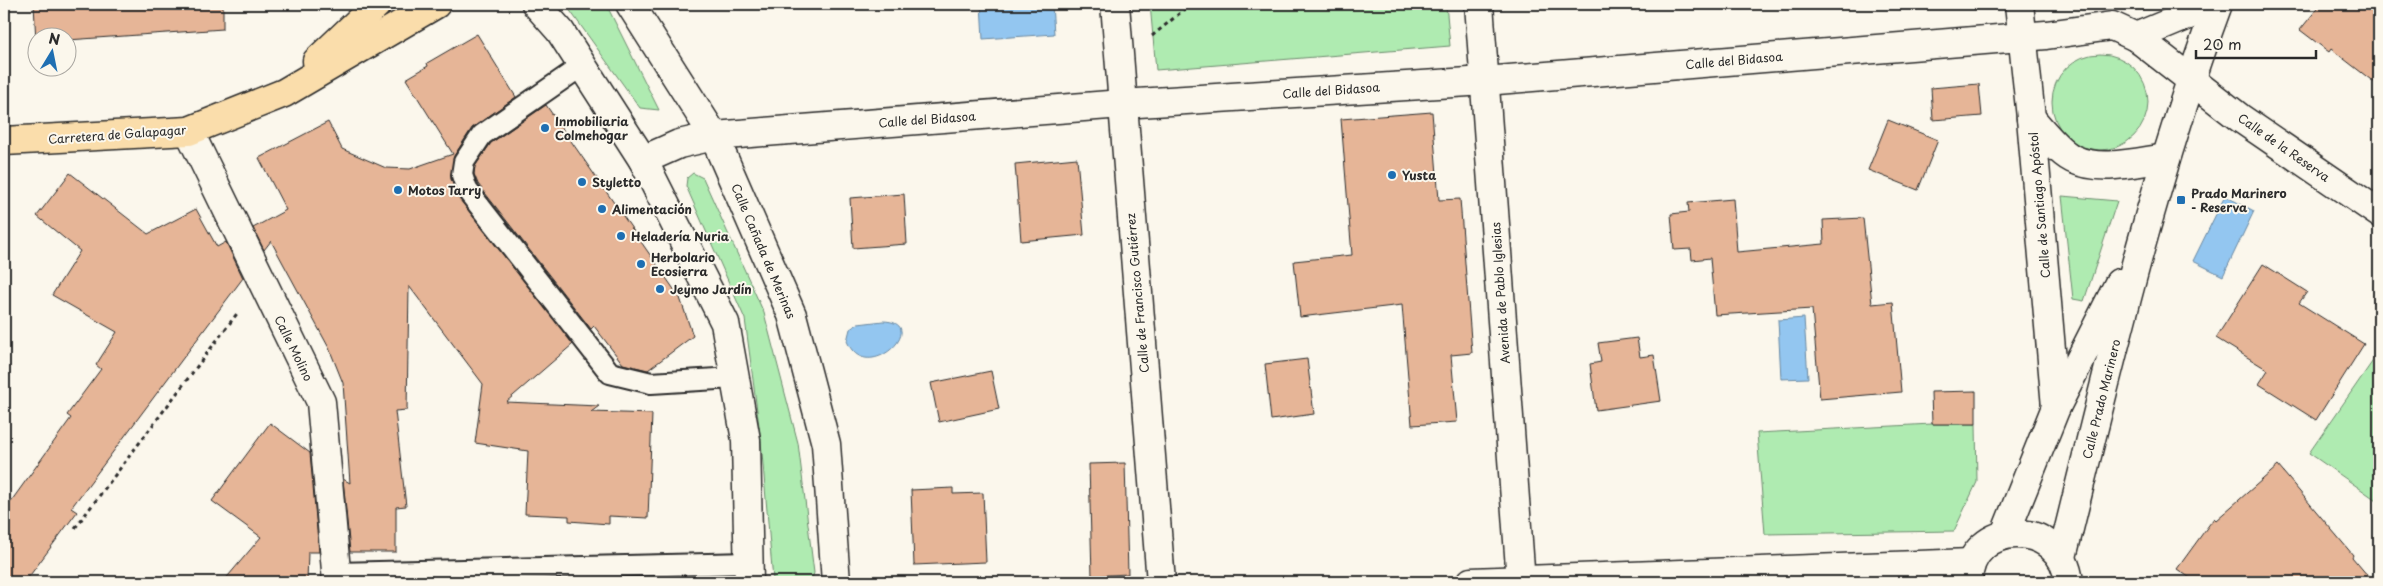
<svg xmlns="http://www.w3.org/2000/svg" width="2383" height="586" viewBox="0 0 2383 586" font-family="'Playpen Sans',sans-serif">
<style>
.green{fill:#afebb1;stroke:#6d8b6e}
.water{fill:#93c6f0;stroke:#6988a1}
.building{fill:#e6b597;stroke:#2b2b2b}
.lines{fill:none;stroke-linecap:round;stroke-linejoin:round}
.lane-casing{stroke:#2b2b2b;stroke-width:24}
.street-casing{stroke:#2b2b2b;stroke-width:31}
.secondary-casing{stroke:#2b2b2b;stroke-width:31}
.primary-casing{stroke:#2b2b2b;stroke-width:31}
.path{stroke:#2b2b2b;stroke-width:3;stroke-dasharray:4 4;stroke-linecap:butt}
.lane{stroke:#fbf7ec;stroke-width:20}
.street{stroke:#fbf7ec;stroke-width:28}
.secondary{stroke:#fbf7ec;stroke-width:28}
.primary{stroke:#faddab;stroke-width:28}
.poi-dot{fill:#1f6fb2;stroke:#fbf7ec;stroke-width:2}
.labels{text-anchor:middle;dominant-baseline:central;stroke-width:4;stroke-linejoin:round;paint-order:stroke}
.street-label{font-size:12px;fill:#2b2b2b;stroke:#fbf7ec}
.poi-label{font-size:12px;font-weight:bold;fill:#2b2b2b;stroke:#fbf7ec;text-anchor:start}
</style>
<rect width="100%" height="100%" fill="#fbf7ec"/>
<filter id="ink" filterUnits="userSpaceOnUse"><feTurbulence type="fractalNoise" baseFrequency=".02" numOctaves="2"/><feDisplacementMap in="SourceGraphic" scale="10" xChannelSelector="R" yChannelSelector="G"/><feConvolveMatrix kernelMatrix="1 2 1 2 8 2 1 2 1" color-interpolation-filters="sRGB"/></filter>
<g filter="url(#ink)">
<g class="green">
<polygon points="568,4 606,4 659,110 640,108 566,5"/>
<polygon points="1150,4 1446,4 1450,46 1156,70"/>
<circle cx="2100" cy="102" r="48"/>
<polygon points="693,173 703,178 764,313 798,443 814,573 811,582 774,582 773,580 761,441 745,319 686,186 687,178"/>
<polygon points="2062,196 2117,201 2084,301 2073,299"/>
<polygon points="2379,352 2379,502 2309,453"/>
<polygon points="1932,424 1976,424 1977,482 1954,531 1765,534 1757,433"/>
</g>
<g class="water">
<polygon points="981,4 1052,4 1054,34 983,39"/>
<polygon points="2225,196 2254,211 2223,276 2193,261"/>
<polygon points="1804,318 1808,378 1781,379 1778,320"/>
<path d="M883 321C933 322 866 389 847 341L850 329 858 324Z"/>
</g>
<g class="building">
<polygon points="34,4 223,4 223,29 68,40 68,38 38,38 36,42"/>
<polygon points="2321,4 2379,4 2379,86 2331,49 2329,52 2300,30"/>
<polygon points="477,34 516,97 472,128 454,156 451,179 458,197 573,344 506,402 599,406 591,412 652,414 648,518 609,516 609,524 569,521 569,516 525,514 528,451 475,443 483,384 409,286 407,410 395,411 406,506 396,507 396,552 350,552 343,479 350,483 343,383 329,348 271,241 264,250 253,228 286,210 259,158 328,122 342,149 386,168 410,169 453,154 406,79 428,66 427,63"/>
<polygon points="1979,84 1982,116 1933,120 1931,88"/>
<polygon points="546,105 680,298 693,336 648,370 623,364 594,326 591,329 478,184 474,174 475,166 491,143"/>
<polygon points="1432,112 1439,200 1460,199 1472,353 1451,355 1457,422 1412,425 1402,305 1300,317 1294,261 1352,255 1341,119"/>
<polygon points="1888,120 1938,140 1918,190 1868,170"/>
<polygon points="1077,158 1084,235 1021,241 1015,164"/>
<polygon points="70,173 148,234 196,209 217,247 226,242 243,278 71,508 77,512 25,582 4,582 4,511 71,418 67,415 101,369 96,365 117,332 52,295 80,251 37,216"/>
<polygon points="904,194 907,244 853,248 850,198"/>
<polygon points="1733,199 1737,252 1824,244 1823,220 1863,218 1872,304 1893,302 1901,392 1820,399 1812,309 1715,315 1710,258 1692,260 1691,249 1674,250 1671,214 1689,212 1688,203"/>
<polygon points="2263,264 2307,292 2299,303 2364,344 2316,420 2259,384 2268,370 2216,338"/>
<polygon points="1637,338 1640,357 1654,355 1661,401 1596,410 1590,364 1601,362 1598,343"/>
<polygon points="1307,359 1314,414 1271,420 1265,364"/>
<polygon points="991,371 999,409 939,422 931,383"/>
<polygon points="1976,391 1976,424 1932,424 1931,392"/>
<polygon points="270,423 310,453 319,552 308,552 307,582 223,582 261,537 212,501"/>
<polygon points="1125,463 1128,574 1092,576 1089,464"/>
<polygon points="2278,466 2353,555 2352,557 2373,582 2196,582 2177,569 2214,518 2216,520"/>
<polygon points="953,488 953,494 983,493 986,562 914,565 911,490"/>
</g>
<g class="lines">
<g class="lane-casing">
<g id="lane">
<polyline points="583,65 482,135 464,162 462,175 467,190 610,373 651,383 734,378"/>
<polyline points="336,573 749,563"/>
</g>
</g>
<g class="street-casing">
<g id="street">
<polyline points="1115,4 1161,582"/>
<polyline points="1479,4 1521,582"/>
<polyline points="2019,4 2031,118 2056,407"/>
<polyline points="2136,37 2215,4"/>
<path d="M2031 118C2041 130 2059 152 2073 159 2100 172 2137 162 2166 158"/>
<polyline points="189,131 321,402 337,582"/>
<polyline points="643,160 679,144 714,136 777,131 1122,104 1485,81 2046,35 2112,26 2136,37 2240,118 2379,213"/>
<polyline points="1471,582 1971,563"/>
</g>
</g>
<g class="secondary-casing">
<g id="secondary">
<polyline points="536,4 560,31 643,160 725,323 746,440 749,582"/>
<polyline points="630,4 714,136 792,315 826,444 836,582"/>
<polyline points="2005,534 2056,407 2119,283"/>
<path d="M2062 557C2108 371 2151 184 2218 4"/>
<path d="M1968 582C1969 519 2062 517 2069 582"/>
</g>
</g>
<g class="primary-casing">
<g id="primary">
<polyline points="317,61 377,4"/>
<polyline points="4,141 189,131 284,93 436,4"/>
</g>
</g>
<g class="path">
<polyline points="1152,36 1191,4"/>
<polyline points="75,528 239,311"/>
</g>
<use href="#lane" class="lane"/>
<use href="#street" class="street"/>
<use href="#secondary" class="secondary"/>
<use href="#primary" class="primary"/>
</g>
</g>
<g class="poi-dot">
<circle cx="545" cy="128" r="5"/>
<circle cx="1392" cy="175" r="5"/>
<circle cx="582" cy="182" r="5"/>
<circle cx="398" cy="190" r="5"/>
<rect x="2176" y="195" width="10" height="10" rx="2.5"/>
<circle cx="602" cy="209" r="5"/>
<circle cx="621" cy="236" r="5"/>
<circle cx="641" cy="264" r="5"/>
<circle cx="660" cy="289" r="5"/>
</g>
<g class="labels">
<g class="street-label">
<text transform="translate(1734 60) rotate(-5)">Calle del Bidasoa</text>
<text transform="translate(1331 90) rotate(-4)">Calle del Bidasoa</text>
<text transform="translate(927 119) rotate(-4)">Calle del Bidasoa</text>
<text transform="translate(117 134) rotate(-4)">Carretera de Galapagar</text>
<text transform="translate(2284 147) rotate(35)">Calle de la Reserva</text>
<text transform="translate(2039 205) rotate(-95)">Calle de Santiago Apóstol</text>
<text transform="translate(764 251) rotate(67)">Calle Cañada de Merinas</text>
<text transform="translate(1137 293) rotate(-95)">Calle de Francisco Gutiérrez</text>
<text transform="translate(1500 293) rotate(-94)">Avenida de Pablo Iglesias</text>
<text transform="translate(294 348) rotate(64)">Calle Molino</text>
<text transform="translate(2101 399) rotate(-76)">Calle Prado Marinero</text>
</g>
<g class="poi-label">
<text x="555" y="121">Inmobiliaria<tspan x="555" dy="14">Colmehogar</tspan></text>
<text x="1402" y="175">Yusta</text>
<text x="592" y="182">Styletto</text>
<text x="408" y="190">Motos Tarry</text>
<text x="2191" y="193">Prado Marinero<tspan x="2191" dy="14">- Reserva</tspan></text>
<text x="612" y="209">Alimentación</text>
<text x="631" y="236">Heladería Nuria</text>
<text x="651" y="257">Herbolario<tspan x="651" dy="14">Ecosierra</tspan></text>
<text x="670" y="289">Jeymo Jardín</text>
</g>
</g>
<rect width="2383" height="586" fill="none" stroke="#fbf7ec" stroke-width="20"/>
<rect x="10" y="10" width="2363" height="566" fill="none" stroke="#2b2b2b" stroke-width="2" filter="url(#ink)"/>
<g transform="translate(52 52) rotate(10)"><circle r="24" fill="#fbf7ec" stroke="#a8a59f"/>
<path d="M0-4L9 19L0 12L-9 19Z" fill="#1f6fb2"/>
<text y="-8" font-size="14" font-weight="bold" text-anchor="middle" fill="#2b2b2b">N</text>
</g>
<path d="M2196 50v8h120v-8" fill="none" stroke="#2b2b2b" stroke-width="2.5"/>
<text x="2203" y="50" font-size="15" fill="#2b2b2b" stroke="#fbf7ec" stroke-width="4" paint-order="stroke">20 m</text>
</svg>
